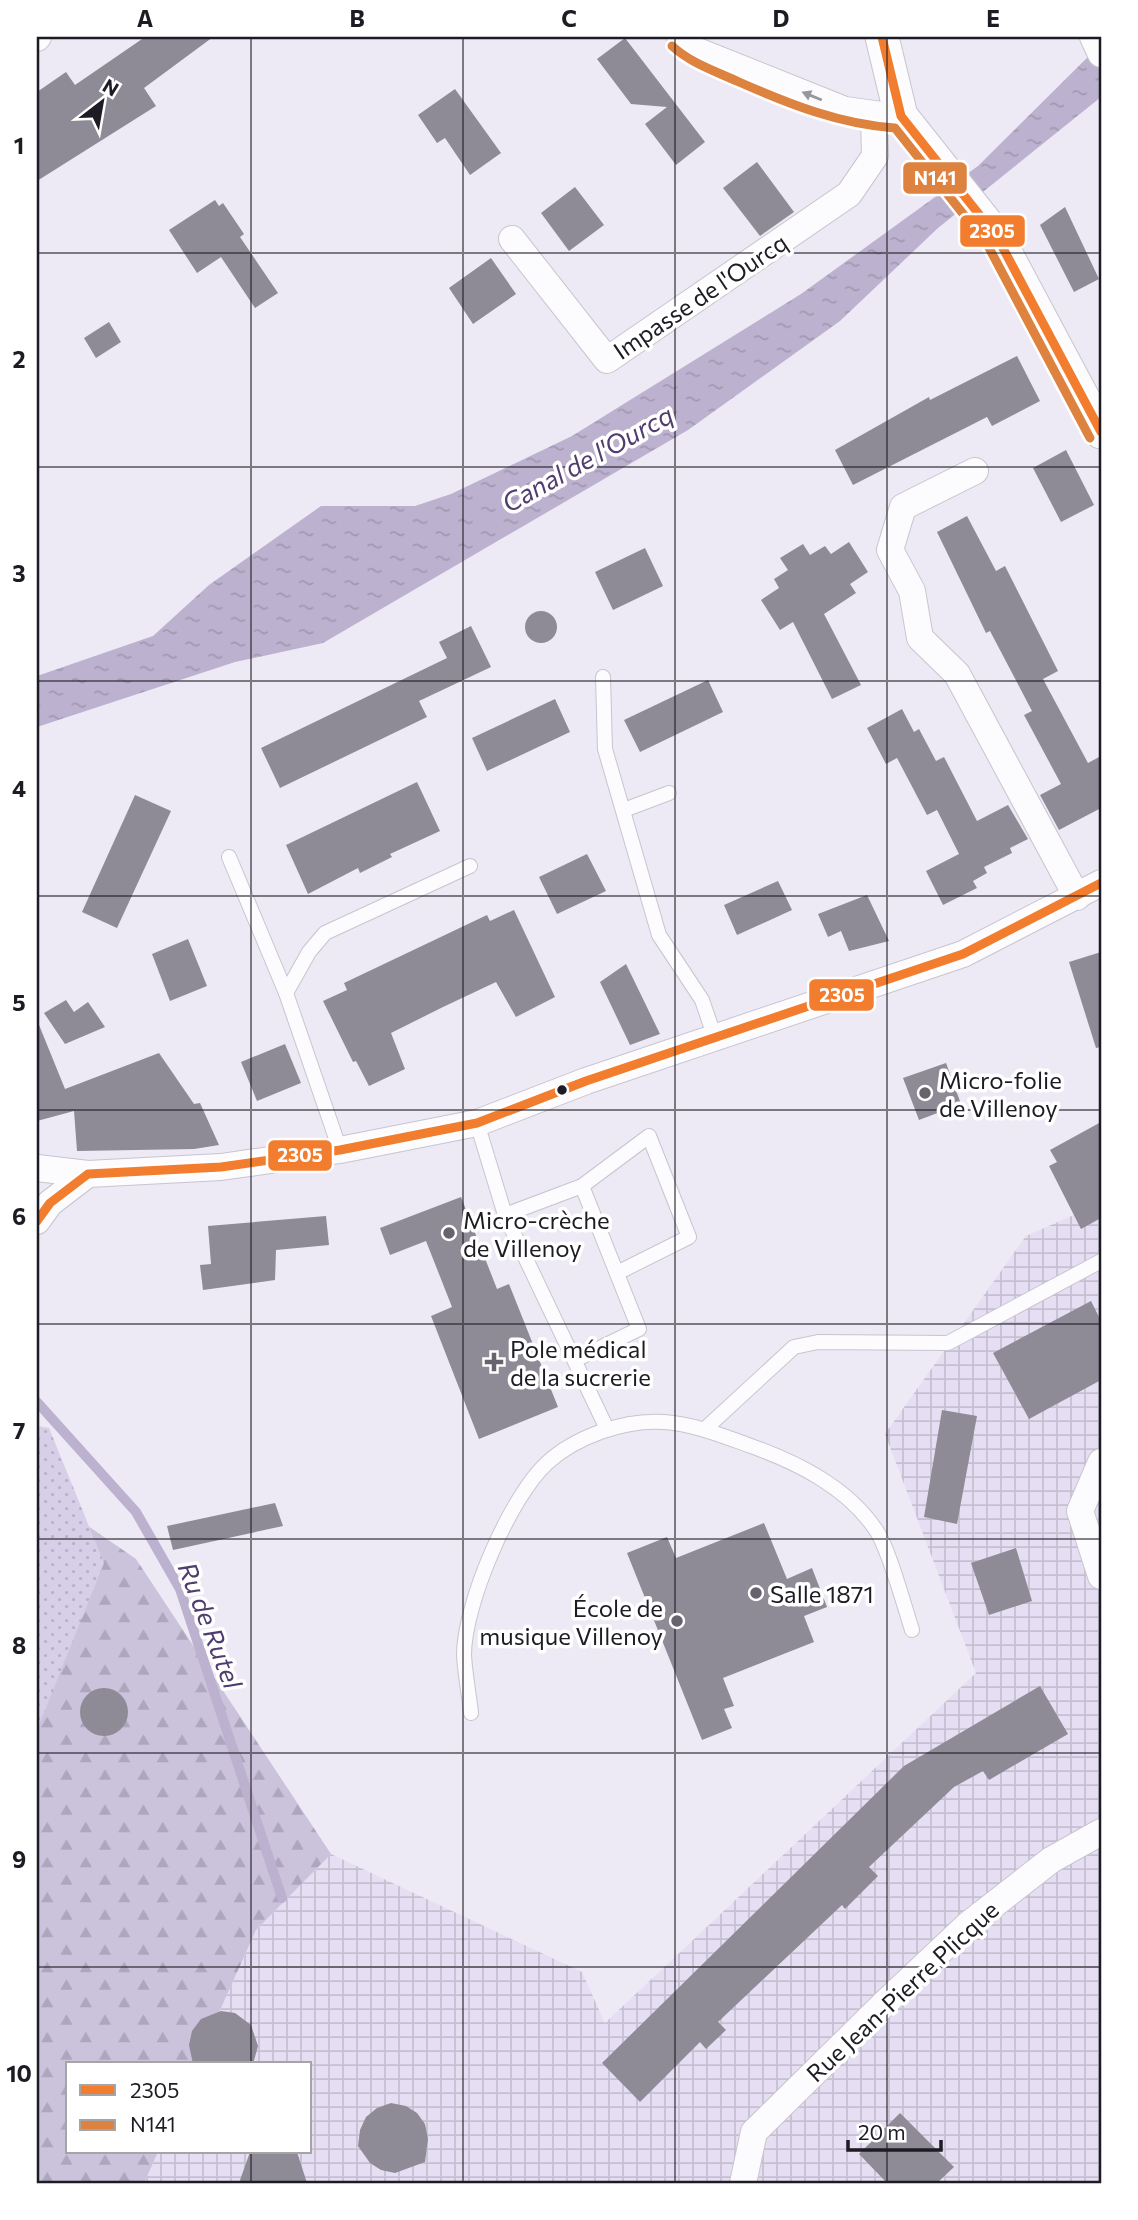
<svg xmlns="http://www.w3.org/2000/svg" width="1138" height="2220" viewBox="0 0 1138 2220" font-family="Commissioner,sans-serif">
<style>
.industrial{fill:url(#industrial-grid)}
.forest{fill:url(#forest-firs)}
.park{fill:url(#park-dots)}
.water{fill:url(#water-ripples)}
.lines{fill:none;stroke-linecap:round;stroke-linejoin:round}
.stream{stroke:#bcb2cf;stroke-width:10}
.building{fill:#8e8a96}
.service-casing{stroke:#c8c5cf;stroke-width:16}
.minor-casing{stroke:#c8c5cf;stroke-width:28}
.tertiary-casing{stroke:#c8c5cf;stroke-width:35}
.service{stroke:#fcfcfe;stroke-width:14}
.minor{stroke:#fcfcfe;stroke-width:26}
.tertiary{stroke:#fcfcfe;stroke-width:33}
.bus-1-casing{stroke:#fff;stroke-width:14}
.bus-2-casing{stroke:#fff;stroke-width:14}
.bus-1{stroke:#f37d2e;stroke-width:9}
.bus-2{stroke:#dd823f;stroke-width:9}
.oneway{fill:#98979b}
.grid{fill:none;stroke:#1d1b23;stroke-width:2;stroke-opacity:0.55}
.bus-dot{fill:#1d1b23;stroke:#fff;stroke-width:2.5}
.poi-dot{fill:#66636c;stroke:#fff;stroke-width:2.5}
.labels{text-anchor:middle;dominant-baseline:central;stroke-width:7;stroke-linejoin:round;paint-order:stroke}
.street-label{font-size:24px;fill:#1d1b23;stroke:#fff}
.poi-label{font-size:24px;fill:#1d1b23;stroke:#fff;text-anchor:start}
.water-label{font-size:26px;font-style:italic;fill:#503d6f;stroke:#fff}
.line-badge{stroke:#fff;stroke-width:2.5}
.badge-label{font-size:19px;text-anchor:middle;font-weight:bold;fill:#fff}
.neatline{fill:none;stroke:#1d1b23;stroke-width:2.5}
.grid-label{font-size:23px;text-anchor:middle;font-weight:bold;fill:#1d1b23}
</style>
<defs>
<pattern id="industrial-grid" width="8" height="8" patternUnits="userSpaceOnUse" patternTransform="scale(1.75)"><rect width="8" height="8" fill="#e6dff4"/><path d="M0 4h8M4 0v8" fill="none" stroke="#c5bfd1"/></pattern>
<pattern id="forest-firs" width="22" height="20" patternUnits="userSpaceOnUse" patternTransform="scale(1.75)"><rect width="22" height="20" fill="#cbc2dc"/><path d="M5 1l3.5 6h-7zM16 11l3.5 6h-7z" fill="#aea6bc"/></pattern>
<pattern id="park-dots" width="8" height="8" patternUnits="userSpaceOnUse" patternTransform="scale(1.75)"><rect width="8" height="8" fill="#d7cfe8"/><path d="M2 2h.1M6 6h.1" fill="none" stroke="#b8b1c7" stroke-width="1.8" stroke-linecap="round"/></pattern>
<pattern id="water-ripples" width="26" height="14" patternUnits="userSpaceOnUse" patternTransform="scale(1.75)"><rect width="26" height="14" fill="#bcb2cf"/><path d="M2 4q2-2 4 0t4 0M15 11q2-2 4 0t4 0" fill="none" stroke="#a198b1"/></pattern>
</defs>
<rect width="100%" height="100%" fill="#ede9f5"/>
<polygon class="industrial" points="1101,1203 1101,2183 144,2183 158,2152 310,2152 310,2064 196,2064 256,1930 331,1854 582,1972 605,2023 976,1673 885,1434 1026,1236"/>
<polygon class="forest" points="37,1491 136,1559 331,1854 256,1930 196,2064 68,2064 68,2152 158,2152 144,2183 37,2183"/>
<polygon class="park" points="37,1426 49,1428 104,1563 37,1730"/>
<polygon class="water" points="1101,44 1101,97 938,228 840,321 688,430 323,643 235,662 37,727 37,676 153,636 209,585 321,506 415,506 451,494 572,436 801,294 978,166"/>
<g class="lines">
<polyline class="stream" points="37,1402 136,1512 180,1589 282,1898"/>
</g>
<g class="building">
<polygon points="145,37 213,37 144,88 156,106 37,181 37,92 66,72 75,85"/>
<polygon points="625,38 705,142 676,165 645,124 667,107 631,104 597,59"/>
<polygon points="455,89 501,153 470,175 445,138 437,143 418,115"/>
<polygon points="757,162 794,212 760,236 723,188"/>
<polygon points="575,187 604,225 569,251 541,213"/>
<polygon points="215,200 219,206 223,203 244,234 240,237 278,293 255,308 221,257 197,273 169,230"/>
<polygon points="1065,207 1099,279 1074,292 1040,225"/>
<polygon points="491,258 516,294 473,324 449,288"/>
<polygon points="109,322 121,342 96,358 84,338"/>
<polygon points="1017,356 1040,401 992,426 987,417 853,485 835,450 929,397 930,400"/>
<polygon points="1066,450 1094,505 1061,522 1033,468"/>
<polygon points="967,516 996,571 1005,566 1058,671 1043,679 1088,763 1101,756 1101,808 1059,830 1040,795 1061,784 1024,715 1032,711 990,631 986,633 937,532"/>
<polygon points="849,542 868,572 850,584 856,593 824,614 861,685 832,699 793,622 780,630 761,600 779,588 774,579 788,570 780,558 803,544 810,555 825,546 831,554"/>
<polygon points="645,548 663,586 613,610 595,572"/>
<circle cx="541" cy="627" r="16"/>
<polygon points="471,626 491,667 419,701 427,717 280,788 261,748 447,658 439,642"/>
<polygon points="708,680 723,712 640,752 624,720"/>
<polygon points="555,699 570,732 487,771 472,738"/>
<polygon points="902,709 914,732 919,729 936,761 944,757 977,821 1008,805 1028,839 1010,848 1012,853 984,867 987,873 973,881 977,888 943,905 926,871 959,854 937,810 927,815 897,758 886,764 867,728"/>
<polygon points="417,782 440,831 390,854 392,857 360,873 358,868 308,894 286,845"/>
<polygon points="135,795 171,811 117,928 82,912"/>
<polygon points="587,854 606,891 557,914 539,877"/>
<polygon points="778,881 792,910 737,935 724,905"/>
<polygon points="867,895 889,941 849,951 841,931 828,937 818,914"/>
<polygon points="514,910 555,997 516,1017 496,982 443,1007 391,1033 405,1069 369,1086 356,1061 353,1062 323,1001 347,990 344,983 487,915 490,921"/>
<polygon points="188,939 207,986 170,1001 152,954"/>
<polygon points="1101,952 1101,1047 1096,1048 1069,962"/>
<polygon points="626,964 660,1034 630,1045 600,982"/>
<polygon points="66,1000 74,1012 88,1002 105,1027 65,1044 44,1013"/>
<polygon points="37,1020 65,1089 159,1053 194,1104 200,1103 219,1145 194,1149 77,1151 74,1111 37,1121"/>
<polygon points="285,1044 301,1083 257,1101 241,1062"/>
<polygon points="946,1063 961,1104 919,1120 903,1078"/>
<polygon points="1101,1122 1101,1218 1081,1229 1049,1166 1057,1162 1050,1150"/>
<polygon points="461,1197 497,1289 509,1284 558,1407 479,1439 431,1316 452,1307 426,1241 390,1255 380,1228"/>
<polygon points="326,1216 329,1245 276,1250 275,1280 203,1290 200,1265 211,1264 208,1226"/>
<polygon points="1091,1301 1101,1321 1101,1380 1029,1419 993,1353"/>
<polygon points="942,1410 977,1416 957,1524 924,1517"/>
<polygon points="275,1503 283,1526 173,1550 167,1526"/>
<polygon points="764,1523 787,1579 812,1568 827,1607 804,1616 814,1642 723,1678 734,1706 724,1709 732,1728 702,1740 627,1553 667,1537 676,1558"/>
<polygon points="1016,1548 1032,1601 989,1615 971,1563"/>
<polygon points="1040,1686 1068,1734 989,1780 983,1771 954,1787 869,1867 878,1876 845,1909 842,1905 718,2022 726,2030 706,2049 700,2042 640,2102 602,2063 904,1766"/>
<circle cx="104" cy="1712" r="24"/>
<polygon points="221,2011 235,2013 251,2025 258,2046 253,2064 193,2064 189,2045 192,2031 201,2019"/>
<polygon points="391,2103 406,2106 417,2113 425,2124 428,2139 425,2162 395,2173 381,2170 370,2163 358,2146 360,2130 366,2117 377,2108"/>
<polygon points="900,2113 954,2167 937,2183 887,2183 859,2154"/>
<polygon points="250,2152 297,2152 307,2183 239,2183"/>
</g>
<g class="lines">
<g class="service-casing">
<g id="service">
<polyline points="603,677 605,749 659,935 702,1000 715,1038"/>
<polyline points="624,810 669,793"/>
<polyline points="229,857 286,993 340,1150"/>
<polyline points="286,993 309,952 325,933 470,866"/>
<polyline points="477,1123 505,1215 607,1429"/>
<polyline points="582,1186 649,1136 689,1237 617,1273"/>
<polyline points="505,1215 582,1186 639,1329 575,1360"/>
<polyline points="705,1429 794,1347 818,1342 948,1343 1101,1261"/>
<path d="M471 1713C469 1694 465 1674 464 1655 464 1604 510 1497 547 1463 575 1437 625 1419 664 1422 694 1424 723 1436 751 1446 798 1463 847 1487 876 1530 889 1549 904 1605 912 1630"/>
</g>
</g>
<g class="minor-casing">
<g id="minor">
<polyline points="680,37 695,50 845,110 889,116"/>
<polyline points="1093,37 1101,54"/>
<polyline points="37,38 38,37"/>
<polyline points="512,239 607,360 849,194 875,156 874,116"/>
<polyline points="975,471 903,507 890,550 912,591 920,638 957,674 1077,897"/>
<polyline points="37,1168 88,1174 221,1167 340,1150 477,1123 586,1081 963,954 1101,883"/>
<polyline points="37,1221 50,1203 88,1174"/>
<polyline points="1101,1462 1080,1511 1101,1576"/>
<polyline points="743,2183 754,2132 884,2004 969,1924 1051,1860 1101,1832"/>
</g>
</g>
<g class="tertiary-casing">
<polyline id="tertiary" points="882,37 901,116 997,237 1101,432"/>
</g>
<use href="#service" class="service"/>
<use href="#minor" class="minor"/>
<use href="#tertiary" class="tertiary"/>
<g class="bus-1-casing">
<g id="bus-1">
<polyline points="882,37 901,116 997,237 1101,432"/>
<polyline points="37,1221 50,1203 88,1174 221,1167 340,1150 477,1123 586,1081 963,954 1101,883"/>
</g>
</g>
<g class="bus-2-casing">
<path id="bus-2" d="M672 46C692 64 715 71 739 82 789 104 839 124 895 128L987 244 1090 438"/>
</g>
<use href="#bus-1" class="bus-1"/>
<use href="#bus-2" class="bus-2"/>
</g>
<defs><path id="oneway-solid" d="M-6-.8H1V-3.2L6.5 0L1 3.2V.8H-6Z" transform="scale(1.75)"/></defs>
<use class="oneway" href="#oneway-solid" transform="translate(812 96) rotate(-158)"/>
<path class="grid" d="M251 37V2064M463 37V2183M675 37V2183M887 37V2183M37 253H1101M37 467H1101M37 681H1101M37 896H1101M37 1110H1101M37 1324H1101M37 1539H1101M37 1753H1101M37 1967H1101M251 2152V2183"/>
<circle class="bus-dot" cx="562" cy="1090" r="6"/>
<g class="poi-dot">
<circle cx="925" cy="1093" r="7"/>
<circle cx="449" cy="1233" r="7"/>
<path d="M490.5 1351.5h7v7h7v7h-7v7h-7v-7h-7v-7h7z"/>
<circle cx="756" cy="1593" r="7"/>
<circle cx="677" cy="1621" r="7"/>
</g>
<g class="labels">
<g class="street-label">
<text transform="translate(700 296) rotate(-34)">Impasse de l'Ourcq</text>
<text transform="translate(902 1991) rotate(-43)">Rue Jean-Pierre Plicque</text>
</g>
<g class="poi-label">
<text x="939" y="1079">Micro-folie<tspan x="939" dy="28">de Villenoy</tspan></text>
<text x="463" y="1219">Micro-crèche<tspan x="463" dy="28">de Villenoy</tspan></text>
<text x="510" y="1348">Pole médical<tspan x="510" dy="28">de la sucrerie</tspan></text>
<text x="770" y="1593">Salle 1871</text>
<text x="663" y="1607" text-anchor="end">École de<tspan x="663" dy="28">musique Villenoy</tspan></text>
</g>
<g class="water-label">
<text transform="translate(587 458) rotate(-29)">Canal de l'Ourcq</text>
<text transform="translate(211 1625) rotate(69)">Ru de Rutel</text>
</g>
</g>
<g class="line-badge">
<rect x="902" y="161" width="66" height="34" rx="7" fill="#dd823f"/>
<rect x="959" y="214" width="67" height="34" rx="7" fill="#f37d2e"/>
<rect x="808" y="978" width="67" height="34" rx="7" fill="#f37d2e"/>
<rect x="267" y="1139" width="66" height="33" rx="7" fill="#f37d2e"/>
</g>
<g class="badge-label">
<text x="935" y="185">N141</text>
<text x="992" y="238">2305</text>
<text x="842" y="1002">2305</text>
<text x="300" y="1162">2305</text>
</g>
<rect width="1138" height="2220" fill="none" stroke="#ffffff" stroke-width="77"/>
<rect x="66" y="2062" width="245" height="91" fill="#ffffff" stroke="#a5a4a7" stroke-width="2"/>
<rect x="80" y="2085" width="35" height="10" fill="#f37d2e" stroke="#a5a4a7" stroke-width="2"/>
<text x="130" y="2098" font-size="21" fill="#1d1b23">2305</text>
<rect x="80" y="2120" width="35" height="10" fill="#dd823f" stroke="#a5a4a7" stroke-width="2"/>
<text x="130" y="2132" font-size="21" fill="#1d1b23">N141</text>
<g transform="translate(102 102) rotate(31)" stroke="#ffffff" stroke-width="5" paint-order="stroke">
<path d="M0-5L12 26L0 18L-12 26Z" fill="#1d1b23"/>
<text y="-10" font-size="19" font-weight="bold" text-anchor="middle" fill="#1d1b23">N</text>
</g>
<path d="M848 2140v10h93v-10" fill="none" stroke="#1d1b23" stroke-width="3.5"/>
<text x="858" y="2140" font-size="21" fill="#1d1b23" stroke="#ffffff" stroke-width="5" paint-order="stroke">20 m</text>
<rect x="38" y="38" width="1062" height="2144" class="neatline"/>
<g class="grid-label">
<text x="145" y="27">A</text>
<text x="357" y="27">B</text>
<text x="569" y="27">C</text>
<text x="781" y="27">D</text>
<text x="993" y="27">E</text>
<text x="19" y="154">1</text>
<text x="19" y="368">2</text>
<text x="19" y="582">3</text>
<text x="19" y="797">4</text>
<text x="19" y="1011">5</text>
<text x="19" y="1225">6</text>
<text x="19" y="1439">7</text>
<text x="19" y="1654">8</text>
<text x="19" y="1868">9</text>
<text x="19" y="2082">10</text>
</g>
</svg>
